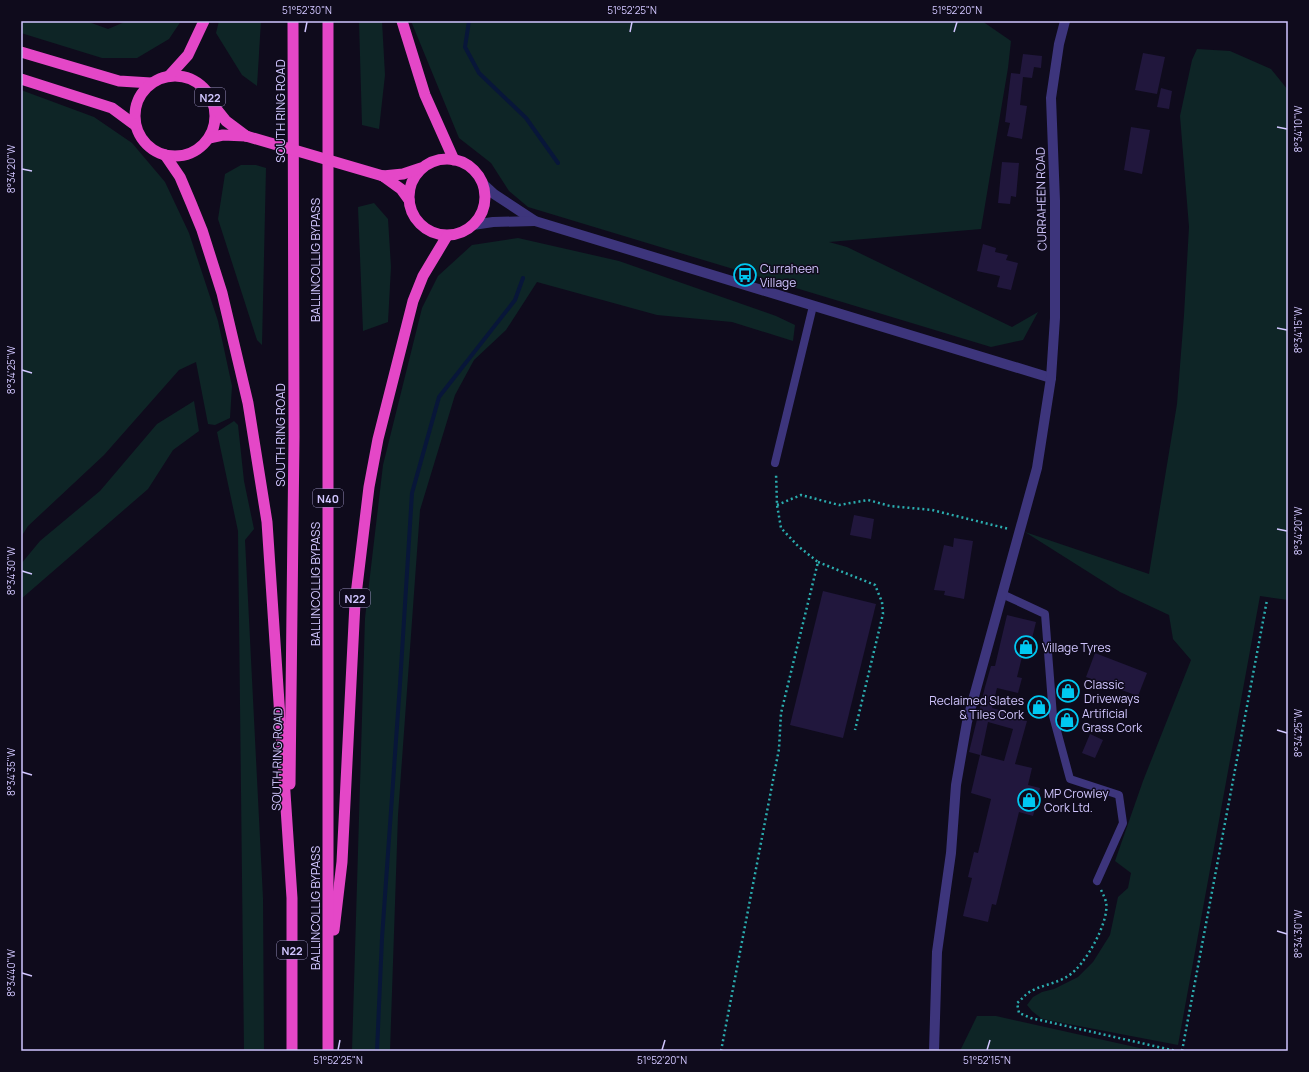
<svg xmlns="http://www.w3.org/2000/svg" width="1309" height="1072" viewBox="0 0 1309 1072" font-family="Manrope,sans-serif">
<style>
.green{fill:#0e2526}
.lines{fill:none;stroke-linecap:round;stroke-linejoin:round}
.stream{stroke:#081639;stroke-width:4}
.building{fill:#21173d;fill-rule:evenodd}
.path{stroke:#2badaf;stroke-width:2.5;stroke-dasharray:2 3;stroke-linecap:butt}
.service{stroke:#3d357c;stroke-width:8}
.tertiary{stroke:#3d357c;stroke-width:10}
.trunk{stroke:#e447c7;stroke-width:11}
.trunk-bridge{stroke:#e447c7;stroke-width:11}
.ticks{fill:none;stroke:#d1c6ff;stroke-width:1.5}
.labels{text-anchor:middle;dominant-baseline:central;stroke-width:3;stroke-linejoin:round;paint-order:stroke}
.shield{fill:#0f0b1c;stroke:#978ebb;stroke-width:1}
.shield-label{font-size:11px;font-weight:bold;fill:#d1c6ff}
.street-label{font-size:12px;fill:#d1c6ff;stroke:#0f0b1c}
.poi-label{font-size:12px;fill:#d1c6ff;stroke:#0f0b1c;text-anchor:start}
.neatline{fill:none;stroke:#d1c6ff;stroke-width:1.5}
.ticks-label{font-size:10px;text-anchor:middle;fill:#d1c6ff}
</style>
<rect width="100%" height="100%" fill="#0f0b1c"/>
<g class="green">
<polygon points="21,21 86,21 108,29 127,21 181,21 169,39 137,58 102,58 21,33"/>
<polygon points="219,21 261,21 257,86 242,75 216,33"/>
<polygon points="359,21 382,21 385,75 379,129 362,125"/>
<polygon points="411,21 982,21 1011,41 1008,68 981,229 829,242 847,247 1012,327 1038,312 1023,340 991,347 528,207 509,191 491,163 459,138"/>
<polygon points="1197,49 1230,51 1271,69 1288,90 1288,600 1260,596 1178,1045 1042,1019 1032,1011 1027,1005 1033,997 1042,992 1054,989 1078,977 1093,962 1110,935 1118,897 1128,888 1131,873 1115,861 1143,781 1191,660 1173,639 1169,615 1120,592 1025,532 1149,574 1177,404 1184,315 1189,227 1180,116 1192,60"/>
<polygon points="21,90 94,117 132,143 165,182 189,233 218,321 232,386 230,418 215,425 208,424 196,362 179,370 104,455 28,526 21,537"/>
<polygon points="241,165 256,165 266,168 262,345 257,340 218,219 225,174"/>
<polygon points="374,203 388,219 391,267 388,322 363,331 358,207"/>
<polygon points="518,238 619,261 776,316 795,325 793,341 732,322 657,315 537,282 506,330 474,360 455,395 420,510 398,815 390,1051 352,1051 365,618 383,465 422,308 438,276 472,245"/>
<polygon points="194,401 199,431 173,450 148,489 21,599 21,564 40,541 100,491 157,424"/>
<polygon points="234,421 238,425 244,481 254,529 245,540 263,898 264,1051 244,1051 238,531 217,432"/>
<polygon points="977,1016 996,1016 1153,1051 960,1051"/>
</g>
<g class="lines">
<g class="stream">
<polyline points="469,21 465,47 479,73 526,118 558,163"/>
<polyline points="377,1051 382,938 400,684 412,493 439,397 515,300 523,278"/>
</g>
</g>
<g class="building">
<polygon points="1143,53 1165,57 1157,94 1135,90"/>
<polygon points="1023,54 1042,56 1041,68 1034,67 1032,78 1023,77 1020,105 1027,106 1022,139 1007,136 1010,123 1005,122 1011,73 1020,74"/>
<polygon points="1161,88 1172,91 1169,109 1157,107"/>
<polygon points="1131,127 1150,130 1142,174 1124,170"/>
<polygon points="1002,162 1019,163 1016,197 1011,196 1010,204 998,203"/>
<polygon points="983,244 996,248 995,252 1008,255 1006,260 1018,263 1011,290 997,287 1000,276 977,271"/>
<polygon points="854,515 874,519 871,539 850,535"/>
<polygon points="954,538 973,541 964,599 944,595 945,591 934,590 944,545 953,547"/>
<polygon points="823,591 876,604 843,738 790,725"/>
<path d="M1007 615 1036 622 1028 655 1023 653 1017 677 1022 678 1018 693 997 688 992 708 1018 715 1017 719 1027 721 1015 764 1032 768 1028 785 1040 788 1033 816 1019 812 996 905 992 904 988 922 963 916 972 878 968 877 974 852 978 853 991 799 971 793 980 755 969 752 985 687 991 666H995ZM988 722 1013 729 1004 761 981 755Z"/>
<polygon points="1095,653 1147,673 1138,696 1086,677"/>
<polygon points="1090,734 1103,740 1095,758 1082,753"/>
</g>
<g class="lines">
<g class="path">
<polyline points="777,505 801,495 839,505 868,500 890,506 932,510 1009,529"/>
<polyline points="818,562 875,585 882,602 883,614 855,730"/>
<path d="M1101 890C1103 894 1105 898 1106 902 1110 921 1085 966 1068 976 1056 984 1040 985 1028 993 1024 996 1021 1000 1017 1003L1019 1013 1031 1018 1176 1051"/>
<polyline points="721,1051 779,749 781,713 818,562 798,546 781,528 777,505 776,473"/>
<polyline points="1182,1051 1267,600"/>
</g>
<g class="service">
<polyline points="775,463 813,306"/>
<polyline points="1002,594 1045,614 1053,716 1070,779 1119,795 1123,823 1097,881"/>
</g>
<g class="tertiary">
<polyline points="482,183 494,194 535,221 1051,378"/>
<polyline points="473,225 493,222 535,221"/>
<polyline points="934,1051 937,952 951,853 956,785 967,722 1037,468 1051,378 1055,318 1055,201 1051,98 1059,44 1065,21"/>
</g>
<g class="trunk">
<polyline points="402,21 425,95 454,160"/>
<polyline points="21,52 119,81 151,83"/>
<circle cx="175" cy="116" r="40"/>
<polyline points="169,76 188,55 204,21"/>
<polyline points="21,79 112,108 135,125"/>
<polyline points="214,106 226,121 246,136"/>
<polyline points="209,138 223,135 246,136"/>
<polyline points="165,155 180,177 191,203 202,230 222,293 248,403 267,522 292,898 292,1051"/>
<circle cx="447" cy="197" r="38"/>
<polyline points="383,176 403,174 421,168"/>
<polyline points="383,176 401,189 409,200"/>
<polyline points="290,784 294,437 293,21"/>
<polyline points="334,930 342,862 355,603 369,487 378,439 413,301 423,276 447,236"/>
<polyline points="328,1051 328,21"/>
</g>
<polyline class="trunk-bridge" points="246,136 383,176"/>
</g>
<path class="ticks" d="M305 32 307 22M630 32 632 22M954 32 957 22M1277 127 1287 129M22 169 32 171M1277 328 1287 330M22 370 32 373M1277 529 1287 531M22 571 32 574M1277 730 1287 733M22 772 32 775M1277 931 1287 934M22 973 32 976M338 1050 340 1040M662 1050 665 1040M987 1050 990 1040"/>
<defs>
<g id="bus-ring" transform="scale(1.15)"><circle r="9.5" fill="#0f0b1c" stroke="#00c8f1" stroke-width="1.5"/><path d="M-5-6H5V4H4V6H2V4H-2V6H-4V4H-5ZM-3.5-4V0h7V-4ZM-3.5 1.2v1.5H-2V1.2ZM2 1.2v1.5H3.5V1.2Z" fill="#00c8f1"/></g>
<g id="shop-ring" transform="scale(1.15)"><circle r="9.5" fill="#0f0b1c" stroke="#00c8f1" stroke-width="1.5"/><path d="M-5-2.5h2.3a2.7 3.5 0 0 1 5.4 0H5L5.5 6h-11ZM-1.5-2.5h3a1.5 2.3 0 0 0-3 0Z" fill="#00c8f1"/></g>
</defs>
<g fill-rule="evenodd">
<use href="#bus-ring" x="745" y="275"/>
<use href="#shop-ring" x="1026" y="647"/>
<use href="#shop-ring" x="1068" y="691"/>
<use href="#shop-ring" x="1039" y="707"/>
<use href="#shop-ring" x="1067" y="720"/>
<use href="#shop-ring" x="1029" y="800"/>
</g>
<g class="labels">
<g class="shield">
<rect x="195" y="88" width="30" height="18" rx="3"/>
<rect x="313" y="489" width="30" height="18" rx="3"/>
<rect x="340" y="589" width="30" height="18" rx="3"/>
<rect x="277" y="941" width="30" height="18" rx="3"/>
</g>
<g class="shield-label">
<text x="210" y="97">N22</text>
<text x="328" y="498">N40</text>
<text x="355" y="598">N22</text>
<text x="292" y="950">N22</text>
</g>
<g class="street-label">
<text transform="translate(280 111) rotate(-90)">SOUTH RING ROAD</text>
<text transform="translate(1041 199) rotate(-91)">CURRAHEEN ROAD</text>
<text transform="translate(315 260) rotate(-90)">BALLINCOLLIG BYPASS</text>
<text transform="translate(280 435) rotate(-90)">SOUTH RING ROAD</text>
<text transform="translate(315 584) rotate(-90)">BALLINCOLLIG BYPASS</text>
<text transform="translate(277 759) rotate(-89)">SOUTH RING ROAD</text>
<text transform="translate(315 908) rotate(-90)">BALLINCOLLIG BYPASS</text>
</g>
<g class="poi-label">
<text x="760" y="268">Curraheen<tspan x="760" dy="14">Village</tspan></text>
<text x="1042" y="647">Village Tyres</text>
<text x="1084" y="684">Classic<tspan x="1084" dy="14">Driveways</tspan></text>
<text x="1024" y="700" text-anchor="end">Reclaimed Slates<tspan x="1024" dy="14">&amp; Tiles Cork</tspan></text>
<text x="1082" y="713">Artificial<tspan x="1082" dy="14">Grass Cork</tspan></text>
<text x="1044" y="793">MP Crowley<tspan x="1044" dy="14">Cork Ltd.</tspan></text>
</g>
</g>
<rect width="1309" height="1072" fill="none" stroke="#0f0b1c" stroke-width="44"/>
<rect x="22" y="22" width="1265" height="1028" class="neatline"/>
<g class="ticks-label">
<text x="307" y="14">51°52'30"N</text>
<text x="632" y="14">51°52'25"N</text>
<text x="957" y="14">51°52'20"N</text>
<text transform="translate(1298 129) rotate(-90)" y="4">8°34'10"W</text>
<text transform="translate(11 169) rotate(-90)" y="4">8°34'20"W</text>
<text transform="translate(1298 330) rotate(-90)" y="4">8°34'15"W</text>
<text transform="translate(11 370) rotate(-90)" y="4">8°34'25"W</text>
<text transform="translate(1298 531) rotate(-90)" y="4">8°34'20"W</text>
<text transform="translate(11 571) rotate(-90)" y="4">8°34'30"W</text>
<text transform="translate(1298 733) rotate(-90)" y="4">8°34'25"W</text>
<text transform="translate(11 772) rotate(-90)" y="4">8°34'35"W</text>
<text transform="translate(1298 934) rotate(-90)" y="4">8°34'30"W</text>
<text transform="translate(11 973) rotate(-90)" y="4">8°34'40"W</text>
<text x="338" y="1064">51°52'25"N</text>
<text x="662" y="1064">51°52'20"N</text>
<text x="987" y="1064">51°52'15"N</text>
</g>
</svg>
